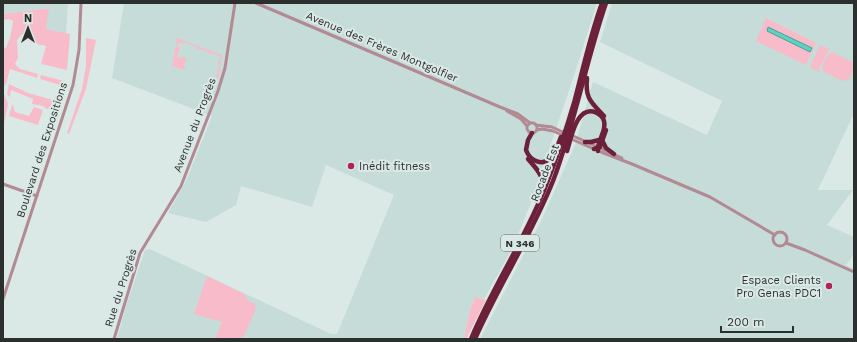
<svg xmlns="http://www.w3.org/2000/svg" width="857" height="342" viewBox="0 0 857 342" font-family="'Work Sans',sans-serif">
<style>
.built{fill:#c6dcd9}
.green{fill:#f8bbc9}
.water{fill:#5bd2c2;stroke:#4da196}
.lines{fill:none;stroke-linecap:round;stroke-linejoin:round}
.minor{stroke:#b28a93;stroke-width:3}
.highway{stroke:#6c203a;stroke-width:4.5}
.poi-dot{fill:#b0225a;stroke:#dbe9e6;stroke-width:1.5}
.labels{text-anchor:middle;dominant-baseline:central;stroke-width:4;stroke-linejoin:round;paint-order:stroke}
.shield{fill:#dbe9e6;stroke:#606866;stroke-width:1}
.shield-label{font-size:10px;font-weight:bold;fill:#2b302f}
.street-label{font-size:11px;fill:#2b302f;stroke:#dbe9e6}
.poi-label{font-size:11px;fill:#2b302f;stroke:#dbe9e6;text-anchor:start}
</style>
<rect width="100%" height="100%" fill="#dbe9e6"/>
<g class="built">
<polygon points="3,3 68,3 66,34 46,30 48,8 3,14"/>
<polygon points="124,3 597,3 571,85 530,205 513,247 484,299 475,297 470,310 464,339 117,339 127,303 145,250 150,249 331,334 337,334 394,195 326,165 312,207 241,186 236,205 206,222 168,213 186,181 212,116 112,78"/>
<polygon points="612,3 854,3 854,113 818,190 853,190 827,225 854,237 854,254 846,265 854,269 854,339 480,339 541,221 575,145 593,82 707,135 722,101 600,42"/>
</g>
<g class="green">
<path d="M49 8 46 29 70 34 67 70 41 64 46 46C38 44 27 44 25 35L22 34 17 40 18 58 15 64 20 69 38 74 37 78 10 69 6 84 3 86V47L6 48 10 38 13 21 9 19 3 20V14Z"/>
<polygon points="766,18 816,43 806,65 756,41"/>
<polygon points="86,38 96,40 86,89 69,134 67,133 82,89 86,66"/>
<polygon points="177,38 222,55 219,75 218,75 219,76 216,80 218,67 219,68 220,66 218,63 221,57 212,53 211,54 208,53 208,52 201,49 201,50 197,49 197,47 185,42 184,44 179,42 177,45 180,48 177,57 179,58 182,57 186,58 184,67 186,68 185,70 172,66"/>
<polygon points="820,45 830,49 828,51 819,69 819,72 810,67"/>
<path d="M832 52 852 62 854 70 851 73 850 79 842 81 823 71C821 65 826 55 832 52Z"/>
<polygon points="41,75 64,81 63,86 40,79"/>
<polygon points="9,84 28,93 53,100 52,106 47,109 43,106 32,104 33,99 11,90 10,96 9,97 7,94"/>
<polygon points="3,91 8,104 3,129"/>
<polygon points="12,105 13,105 15,112 29,116 34,107 43,110 38,125 9,116"/>
<polygon points="207,276 244,294 249,301 254,303 256,309 243,338 240,336 238,339 220,339 216,337 222,322 194,314"/>
<polygon points="475,297 486,300 466,339 464,339 470,310"/>
</g>
<polygon class="water" points="768,27 812,48 810,52 767,31"/>
<g class="lines">
<g class="minor">
<polyline points="256,3 500,107 518,114 530,123"/>
<polyline points="507,111 521,119 527,126 527,129 529,132 534,133 537,130 537,126 534,123 530,123 527,126"/>
<polyline points="536,125 552,127 565,133"/>
<polyline points="537,130 542,129 553,131 601,152 632,164 710,197 775,235"/>
<polyline points="571,135 622,158"/>
<polyline points="3,184 37,196"/>
<circle cx="780" cy="239" r="7"/>
<polyline points="786,243 805,250 854,272"/>
<polyline points="3,299 73,85 79,50 81,3"/>
<polyline points="114,339 140,253 181,186 218,91 225,68 235,3"/>
</g>
<g class="highway">
<path d="M587 78C585 99 591 102 604 116"/>
<path d="M532 133 528 140 526 150C530 161 543 167 551 157 556 152 558 144 561 137"/>
<polyline points="585,142 591,142 599,140"/>
<polyline points="603,142 606,148 614,154"/>
<polyline points="594,149 600,147 606,130"/>
<path d="M567 151C571 139 576 106 595 112 599 114 603 116 604 121 607 131 597 140 598 151"/>
<path d="M528 159C544 177 545 177 537 201"/>
<path d="M471 339C493 286 526 238 547 183 557 157 566 130 574 103 583 69 590 36 602 3"/>
<path d="M475 339C499 285 531 236 553 181 575 123 586 61 606 3"/>
</g>
</g>
<g class="poi-dot">
<circle cx="351" cy="166" r="4"/>
<circle cx="829" cy="286" r="4"/>
</g>
<g class="labels">
<rect class="shield" x="501" y="235" width="38" height="16" rx="3"/>
<g class="shield-label">
<text x="520" y="243">N 346</text>
</g>
<g class="street-label">
<text transform="translate(382 47) rotate(23)">Avenue des Frères Montgolfier</text>
<text transform="translate(195 125) rotate(-69)">Avenue du Progrès</text>
<text transform="translate(42 150) rotate(-72)">Boulevard des Expositions</text>
<text transform="translate(545 173) rotate(-69)">Rocade Est</text>
<text transform="translate(121 288) rotate(-72)">Rue du Progrès</text>
</g>
<g class="poi-label">
<text x="359" y="166">Inédit fitness</text>
<text x="821" y="280" text-anchor="end">Espace Clients<tspan x="821" dy="13">Pro Genas PDC1</tspan></text>
</g>
</g>
<rect width="857" height="342" fill="none" stroke="#2b302f" stroke-width="8"/>
<g transform="translate(28 28)" stroke="#dbe9e6" stroke-width="3" paint-order="stroke">
<path d="M0-3L7 15L0 10L-7 15Z" fill="#2b302f"/>
<text y="-6" font-size="11" font-weight="bold" text-anchor="middle" fill="#2b302f">N</text>
</g>
<path d="M721 326v6h72v-6" fill="none" stroke="#2b302f" stroke-width="2"/>
<text x="727" y="326" font-size="12" fill="#2b302f" stroke="#dbe9e6" stroke-width="3" paint-order="stroke">200 m</text>
</svg>
